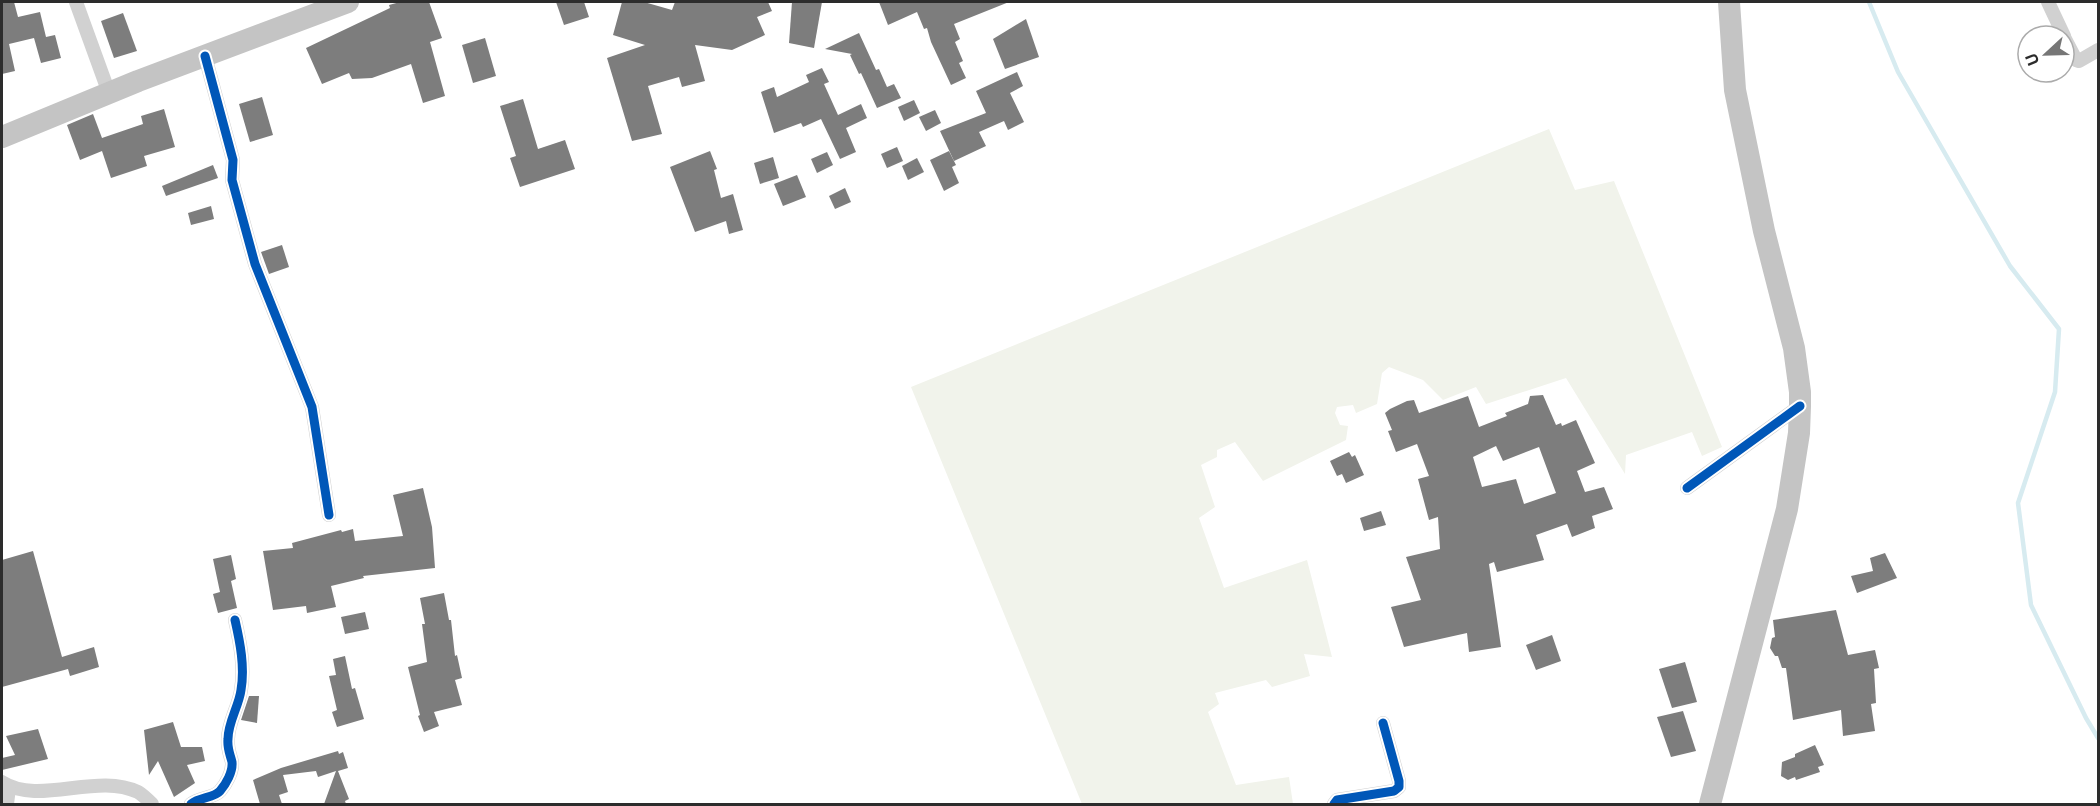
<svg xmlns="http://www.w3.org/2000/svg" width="2100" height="806" viewBox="0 0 2100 806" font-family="'Public Sans',sans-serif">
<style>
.green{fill:#f1f3eb}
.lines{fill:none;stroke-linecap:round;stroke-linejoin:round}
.stream{stroke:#d7ebf0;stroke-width:4.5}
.building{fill:#7d7d7d;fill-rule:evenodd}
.minor{stroke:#d1d1d1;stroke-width:14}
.primary{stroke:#c4c4c4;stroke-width:22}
.cycleway-casing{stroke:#fff;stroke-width:13}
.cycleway{stroke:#0057b8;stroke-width:9}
</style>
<rect width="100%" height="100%" fill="#fff"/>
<polygon class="green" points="1549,129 1575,190 1614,181 1722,447 1702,456 1692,432 1626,455 1625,474 1566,378 1486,404 1476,387 1443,400 1423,380 1389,367 1382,373 1377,404 1356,413 1353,405 1337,407 1335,413 1340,425 1348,426 1346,440 1263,481 1235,442 1217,450 1217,457 1201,465 1215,507 1199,518 1224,588 1307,560 1332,657 1304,654 1310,676 1272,687 1266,680 1215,693 1219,704 1208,712 1236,785 1289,777 1293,804 1082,804 911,387"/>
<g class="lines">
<polyline class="stream" points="1869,2 1898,72 2010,266 2059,329 2055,392 2018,503 2031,605 2086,718 2098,738"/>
</g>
<g class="building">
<polygon points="2,2 14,2 18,17 40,12 46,37 55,35 61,58 41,63 34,38 9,44 15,71 2,74"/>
<polygon points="400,2 429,2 442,38 430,42 445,96 423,103 411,64 372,78 352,79 349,73 322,84 306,48 390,8 389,5"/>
<polygon points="556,2 584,2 589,17 564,25"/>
<polygon points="622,2 644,2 672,10 675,2 768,2 772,11 757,17 765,35 732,50 695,45 705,81 682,87 679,77 648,86 662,134 632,141 607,58 645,45 613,35"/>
<polygon points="792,2 822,2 814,48 789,43"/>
<polygon points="879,2 1009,2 954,24 960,39 955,42 963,61 959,63 966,78 951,85 931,42 927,28 924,29 917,12 888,25"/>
<polygon points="123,13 137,51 114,58 101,21"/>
<polygon points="1026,19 1039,57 1005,69 993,39"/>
<polygon points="859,33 876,70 879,69 887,87 894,84 901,98 877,108 861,73 859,74 850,55 852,54 825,49"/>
<polygon points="485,38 496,76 473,83 462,45"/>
<polygon points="822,68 829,82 824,84 838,115 861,104 867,118 846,128 856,152 840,159 821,119 803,127 801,123 774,133 761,92 774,87 777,97 809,82 806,75"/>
<polygon points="1017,72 1023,86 1010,93 1024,122 1008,130 1004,121 979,132 986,146 954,161 940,131 986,113 976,91"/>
<polygon points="262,97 273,135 250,142 239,104"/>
<polygon points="523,99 538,149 565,140 575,169 520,187 510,158 516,156 500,106"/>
<polygon points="914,100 920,113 904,121 898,107"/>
<polygon points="164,109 175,147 144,156 147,166 111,178 102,151 80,160 67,125 93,114 102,138 143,124 141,116"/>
<polygon points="935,110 941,123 926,131 919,117"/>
<polygon points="897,147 903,161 887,168 881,154"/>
<polygon points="710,151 717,169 714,170 721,198 733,194 743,230 729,234 726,221 695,232 670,167"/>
<polygon points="949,151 956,165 952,167 959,183 944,191 930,160"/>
<polygon points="827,152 833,165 817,173 811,159"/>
<polygon points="773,157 779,178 760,184 754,163"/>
<polygon points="917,158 924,172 908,180 902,166"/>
<polygon points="213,165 218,178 166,196 162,186"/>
<polygon points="797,175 806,197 783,206 774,184"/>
<polygon points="845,188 851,202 835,209 829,196"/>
<polygon points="211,206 214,219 191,225 188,213"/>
<polygon points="282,245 289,267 269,274 261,252"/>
<path d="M1543 395 1556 425 1561 423 1562 426 1576 420 1595 463 1577 471 1585 492 1604 487 1613 509 1592 516 1595 528 1572 537 1567 524 1536 535 1544 560 1497 572 1494 562 1489 564 1501 647 1469 652 1467 633 1404 647 1391 607 1421 600 1406 557 1440 549 1438 517 1429 520 1418 479 1429 476 1417 444 1396 452 1388 431 1392 430 1385 413 1390 409 1407 401 1414 400 1419 413 1468 396 1479 427 1507 416 1505 413 1528 404 1530 396ZM1496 446 1503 461 1539 447 1556 493 1524 504 1516 479 1482 487 1473 457Z"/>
<polygon points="1349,452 1352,457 1355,455 1364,475 1346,483 1342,474 1337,476 1330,461"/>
<polygon points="423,488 432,527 435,568 363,576 364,578 331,586 336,607 307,613 306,606 273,610 263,551 293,548 292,543 341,530 342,532 353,529 355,541 403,536 393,495"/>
<polygon points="1381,511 1386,525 1364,531 1360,518"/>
<polygon points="33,551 62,657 94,647 99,667 70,676 68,669 2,687 2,560"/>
<polygon points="1885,553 1897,578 1857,593 1851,576 1873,571 1870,558"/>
<polygon points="231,555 236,579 231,581 237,608 218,613 213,594 220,592 213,559"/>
<polygon points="444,593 449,620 451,620 455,656 457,655 462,678 455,680 462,705 434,712 439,726 424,732 418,716 420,715 408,667 427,662 422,624 425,624 420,598"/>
<polygon points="1836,610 1848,655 1875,650 1879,668 1874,669 1876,703 1871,704 1875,731 1843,736 1841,710 1793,720 1786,668 1782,668 1778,656 1775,656 1770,648 1772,638 1775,637 1773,620"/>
<polygon points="365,612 369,629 345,634 341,617"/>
<polygon points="1552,635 1561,661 1536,670 1526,645"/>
<polygon points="345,656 352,689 355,688 364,719 337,727 332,712 337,710 329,676 336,675 333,659"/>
<polygon points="1685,662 1697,702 1672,708 1659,669"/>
<polygon points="249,696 259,696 257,723 241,720"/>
<polygon points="1683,711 1696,751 1671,757 1657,717"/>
<polygon points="173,722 181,747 202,747 205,761 187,765 195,783 174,797 158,761 149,775 144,730"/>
<polygon points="38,729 48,759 2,770 2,758 15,755 6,736"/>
<polygon points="1815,745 1824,765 1818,767 1820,772 1796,780 1795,777 1788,780 1781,776 1782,762 1795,757 1795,754"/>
<polygon points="338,751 339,754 343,752 348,768 338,771 349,799 345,801 346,804 324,804 336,771 318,777 316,771 283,775 288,792 279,795 282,804 260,804 253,780 281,768"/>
</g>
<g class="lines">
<g class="minor">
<polyline points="76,2 109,93"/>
<polyline points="2048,2 2064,36"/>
<polyline points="2064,37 2076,60 2079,61 2098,50"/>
<polyline points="205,56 233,160 232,180 255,264 312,407 329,515"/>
<polyline points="1687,488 1800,406"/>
<path d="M2 782C39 806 97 772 138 792 143 795 148 800 152 804"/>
<polyline points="7,804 9,788"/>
<path d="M191 804C200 797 214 798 220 791 226 784 233 772 232 762 230 754 227 748 228 739 228 722 239 706 241 690 245 667 240 642 235 620"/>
<polyline points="1334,804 1337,800 1394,791 1399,787 1399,781 1383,723"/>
</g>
<g class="primary">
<polyline points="2,137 138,81 348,2"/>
<polyline points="1710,804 1787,509 1799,433 1800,406 1800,392 1794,348 1764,231 1735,90 1729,2"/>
</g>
<g class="cycleway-casing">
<g id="cycleway">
<polyline points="205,56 233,160 232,180 255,264 312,407 329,515"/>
<polyline points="1687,488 1800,406"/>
<path d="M191 804C200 797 214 798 220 791 226 784 233 772 232 762 230 754 227 748 228 739 228 722 239 706 241 690 245 667 240 642 235 620"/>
<polyline points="1334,804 1337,800 1394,791 1399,787 1399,781 1383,723"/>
</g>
</g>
<use href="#cycleway" class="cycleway"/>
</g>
<rect width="2100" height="806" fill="none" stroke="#2c2c2c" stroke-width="6"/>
<g transform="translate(2046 54) rotate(248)"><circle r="28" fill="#ffffff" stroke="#ababab" stroke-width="1.5"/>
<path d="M0-4.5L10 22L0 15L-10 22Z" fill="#767676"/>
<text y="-9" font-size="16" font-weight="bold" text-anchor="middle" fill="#2c2c2c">U</text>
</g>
</svg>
